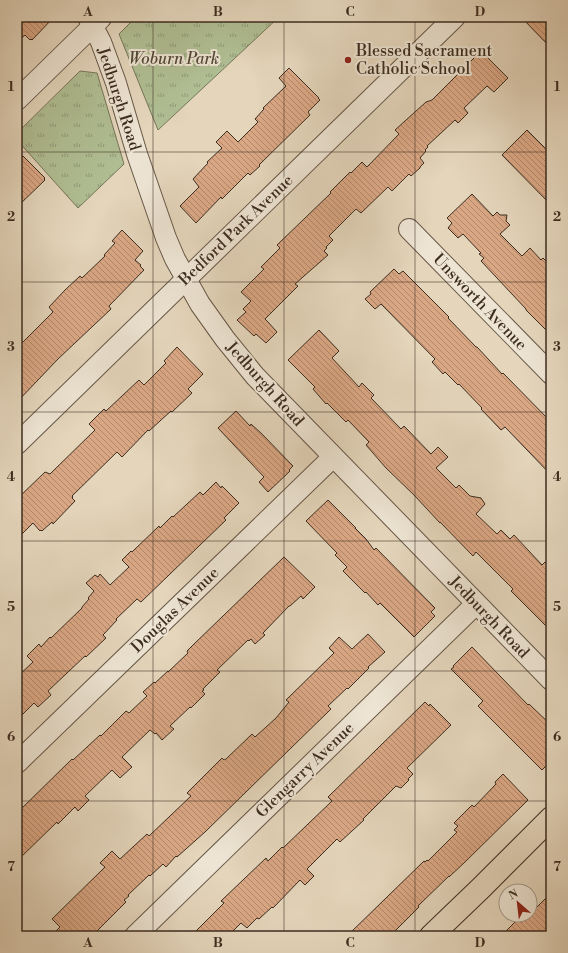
<svg xmlns="http://www.w3.org/2000/svg" width="568" height="953" viewBox="0 0 568 953" font-family="'Libre Bodoni',serif">
<style>
.park{fill:url(#park-tufts);stroke:#76765a}
.building{fill:url(#building-back-hatch);stroke:#3d2d20}
.lines{fill:none;stroke-linecap:round;stroke-linejoin:round}
.minor-casing{stroke:#675747;stroke-width:22}
.major-casing{stroke:#3d2d20;stroke-width:24}
.minor{stroke:#ede4d3;stroke-width:20}
.major{stroke:#e4d5bb;stroke-width:22}
.grid{fill:none;stroke:#3d2d20;stroke-width:1;stroke-opacity:0.55}
.poi-dot{fill:#8f2418;stroke:#ede4d3;stroke-width:1.5}
.labels{text-anchor:middle;dominant-baseline:central;stroke-width:4;stroke-linejoin:round;paint-order:stroke}
.poi-label{font-size:16px;fill:#3d2d20;stroke:#ede4d3;text-anchor:start}
.park-label{font-size:16px;font-style:italic;fill:#544a37;stroke:#ede4d3}
.street-label{font-size:16px;fill:#3d2d20;stroke:#ede4d3}
.neatline{fill:none;stroke:#3d2d20;stroke-width:1.5}
.grid-label{font-size:13px;text-anchor:middle;font-weight:bold;fill:#3d2d20}
</style>
<defs>
<pattern id="park-tufts" width="24" height="20" patternUnits="userSpaceOnUse"><rect width="24" height="20" fill="#b0be93"/><path d="M3 7l-1-3M5 7V3M7 7l1-3M15 17l-1-3M17 17v-4M19 17l1-3" fill="none" stroke="#909b78"/></pattern>
<pattern id="building-back-hatch" width="6" height="6" patternUnits="userSpaceOnUse"><rect width="6" height="6" fill="#daa784"/><path d="M-1 5l2 2M0 0l6 6M5-1l2 2" fill="none" stroke="#b2886c"/></pattern>
</defs>
<rect width="100%" height="100%" fill="#e4d5bb"/>
<filter id="stains"><feTurbulence type="fractalNoise" baseFrequency=".005" numOctaves="4"/><feColorMatrix values="0 0 0 0 .2 0 0 0 0 .09 0 0 0 0 .02 0 0 0 .5 -.17"/></filter>
<radialGradient id="worn" r=".72"><stop offset=".6" stop-color="#630" stop-opacity="0"/><stop offset="1" stop-color="#630" stop-opacity=".3"/></radialGradient>
<g class="park">
<polygon points="136,17 279,17 158,130 119,34"/>
<polygon points="80,71 97,73 124,164 78,208 17,140 17,133"/>
</g>
<g class="building">
<polygon points="17,17 54,17 32,40 31,39 30,40 25,35 17,42"/>
<polygon points="521,17 551,17 551,48"/>
<polygon points="484,54 508,78 494,92 487,86 464,108 468,113 458,123 455,120 427,146 428,147 425,150 426,151 420,158 424,163 420,167 420,168 411,176 409,174 392,191 388,187 361,213 356,209 329,236 333,240 326,247 327,248 324,251 328,255 295,284 298,286 265,319 268,322 277,332 266,343 256,334 254,336 237,320 246,312 243,309 251,301 241,292 264,269 261,267 280,248 277,245 331,193 330,192 350,172 351,173 362,162 367,167 399,134 395,130 426,102 432,100 477,55 480,58"/>
<polygon points="289,68 319,98 318,98 320,100 308,112 310,115 259,165 260,166 250,175 248,173 222,199 221,197 196,223 180,206 199,187 193,179 208,163 207,162 222,148 216,142 227,131 238,142 258,122 255,119 264,109 263,108 286,86 279,78"/>
<polygon points="527,130 551,154 551,205 502,155"/>
<polygon points="23,156 45,178 44,179 45,180 17,207 17,162"/>
<polygon points="472,194 493,216 497,212 500,215 507,215 506,221 510,225 500,234 522,256 530,248 541,260 543,258 551,266 551,335 526,310 526,309 481,261 484,258 479,254 481,253 463,234 458,238 448,228 452,223 447,218"/>
<polygon points="122,230 143,251 135,260 141,265 140,266 144,270 109,306 111,309 58,359 17,402 17,348 53,312 49,307 65,290 80,276 82,278 105,256 104,255 115,243 112,241"/>
<polygon points="394,269 399,274 403,271 449,317 448,318 476,347 477,347 502,374 503,373 551,422 551,475 505,427 501,430 481,409 482,408 459,384 458,385 445,372 443,374 432,362 435,359 381,304 375,309 365,299 371,294 370,292"/>
<polygon points="319,330 339,351 332,358 359,387 362,383 374,395 371,398 401,429 404,426 431,454 438,447 448,457 436,468 456,488 459,485 470,496 481,498 485,504 476,514 497,534 501,530 510,539 514,535 542,565 545,562 551,569 551,631 511,591 513,589 476,552 473,556 440,522 440,523 414,495 386,468 366,445 369,442 348,420 346,422 327,403 326,404 313,389 315,387 288,360"/>
<polygon points="177,347 203,374 188,389 192,393 172,412 171,411 149,431 148,430 122,457 117,452 72,496 73,497 72,498 75,501 53,524 52,522 42,531 41,530 40,531 33,523 17,539 17,499 45,472 50,474 95,430 89,424 104,409 106,411 139,380 144,385 166,363 164,361"/>
<polygon points="236,411 250,426 251,424 262,434 293,466 289,470 290,471 268,492 259,482 264,477 218,428"/>
<polygon points="216,482 221,488 222,486 239,503 224,518 226,520 141,602 137,599 116,619 117,620 103,635 106,638 86,657 85,656 48,691 51,695 38,707 34,703 17,720 17,677 33,662 27,656 39,644 41,647 50,637 51,638 82,608 82,607 89,599 88,598 94,591 86,583 95,575 98,577 100,574 110,585 129,567 122,560 131,551 132,552 159,526 160,528 172,516 173,517 200,492 203,495"/>
<polygon points="328,500 356,528 355,528 366,539 374,550 376,548 435,608 431,612 435,616 414,637 380,603 378,605 366,592 365,593 343,571 347,567 335,555 337,553 306,521"/>
<polygon points="284,557 315,587 303,599 301,596 290,606 289,606 263,633 265,635 255,644 251,639 249,641 248,640 217,670 220,672 203,689 204,690 202,691 205,694 191,708 190,707 170,726 174,729 162,740 156,733 155,734 150,730 122,757 132,767 120,778 112,770 85,796 89,800 78,811 75,807 58,824 57,822 17,861 17,813 72,759 73,760 100,735 101,736 126,711 129,713 147,696 143,692 154,682 155,683 168,671 168,672 188,653 187,651 193,645"/>
<polygon points="368,634 385,652 368,667 369,668 348,689 347,688 328,706 331,709 205,832 177,857 176,856 166,867 163,864 150,876 149,875 128,895 129,896 124,900 126,902 92,936 51,936 60,927 52,919 105,867 100,863 112,851 120,859 147,834 149,836 191,796 187,793 222,758 224,760 226,759 252,734 255,737 276,718 289,702 286,700 334,653 329,648 339,637 352,649"/>
<polygon points="472,647 528,705 529,704 551,725 551,761 542,770 478,706 483,701 451,669 454,667 453,666"/>
<polygon points="425,702 429,706 430,704 451,725 407,768 413,774 408,779 409,780 401,788 396,786 363,819 364,820 340,842 337,839 307,869 314,876 305,885 300,880 273,908 272,907 259,919 257,918 247,928 241,923 228,936 191,936 224,903 221,901 266,858 268,861 282,847 283,848 332,801 328,797"/>
<polygon points="503,774 528,800 464,863 449,877 449,876 418,906 419,907 390,936 347,936 424,861 425,862 427,860 428,861 457,832 454,830 458,826 454,823 472,805 474,807 496,784 495,782"/>
<polygon points="551,893 551,925 540,936 501,936 518,919 522,922 529,915 530,915 530,914"/>
</g>
<g class="lines">
<g class="minor-casing">
<g id="minor">
<polyline points="88,17 101,42 116,83 137,154 166,238 175,259 200,304 225,339 255,376 551,680"/>
<polyline points="17,100 101,18"/>
<polyline points="409,229 551,374"/>
<polyline points="17,444 455,17"/>
<polyline points="17,763 333,457"/>
<polyline points="135,936 476,604"/>
</g>
</g>
<g class="major-casing">
<polyline id="major" points="431,936 481,888 551,818"/>
</g>
<use href="#minor" class="minor"/>
<use href="#major" class="major"/>
</g>
<path class="grid" d="M153 17V936M284 17V936M415 17V936M17 152H551M17 282H551M17 412H551M17 541H551M17 671H551M17 801H551"/>
<circle class="poi-dot" cx="348" cy="60" r="4"/>
<g class="labels">
<g class="poi-label">
<text x="356" y="51">Blessed Sacrament<tspan x="356" dy="18">Catholic School</tspan></text>
</g>
<g class="park-label">
<text x="174" y="59">Woburn Park</text>
</g>
<g class="street-label">
<text transform="translate(119 99) rotate(72)">Jedburgh Road</text>
<text transform="translate(236 230) rotate(-44)">Bedford Park Avenue</text>
<text transform="translate(480 302) rotate(46)">Unsworth Avenue</text>
<text transform="translate(265 384) rotate(48)">Jedburgh Road</text>
<text transform="translate(175 610) rotate(-44)">Douglas Avenue</text>
<text transform="translate(489 617) rotate(46)">Jedburgh Road</text>
<text transform="translate(305 770) rotate(-44)">Glengarry Avenue</text>
</g>
</g>
<rect width="568" height="953" fill="none" stroke="#e4d5bb" stroke-width="44"/>
<g transform="translate(518 903) rotate(332)"><circle r="19" fill="#ede4d3" stroke="#a79b8b"/>
<path d="M0-3L7 15L0 10L-7 15Z" fill="#8f2418"/>
<text y="-6" font-size="11" font-weight="bold" text-anchor="middle" fill="#3d2d20">N</text>
</g>
<rect x="22" y="22" width="524" height="909" class="neatline"/>
<g class="grid-label">
<text x="88" y="16">A</text>
<text x="218" y="16">B</text>
<text x="350" y="16">C</text>
<text x="480" y="16">D</text>
<text x="11" y="91">1</text>
<text x="557" y="91">1</text>
<text x="11" y="221">2</text>
<text x="557" y="221">2</text>
<text x="11" y="351">3</text>
<text x="557" y="351">3</text>
<text x="11" y="481">4</text>
<text x="557" y="481">4</text>
<text x="11" y="611">5</text>
<text x="557" y="611">5</text>
<text x="11" y="741">6</text>
<text x="557" y="741">6</text>
<text x="11" y="871">7</text>
<text x="557" y="871">7</text>
<text x="88" y="947">A</text>
<text x="218" y="947">B</text>
<text x="350" y="947">C</text>
<text x="480" y="947">D</text>
</g>
<rect width="100%" height="100%" filter="url(#stains)"/>
<rect width="100%" height="100%" fill="url(#worn)"/>
</svg>
